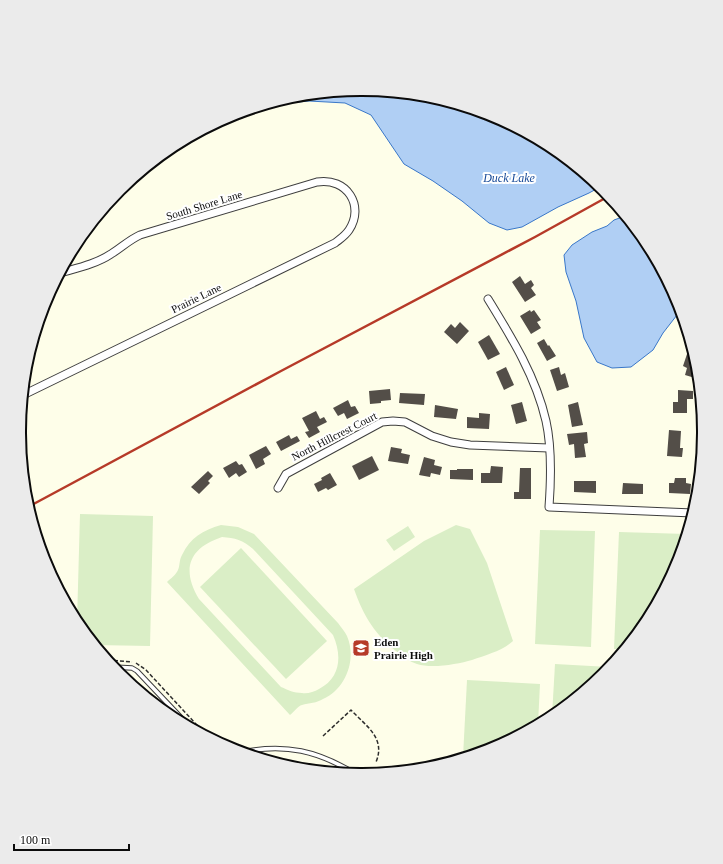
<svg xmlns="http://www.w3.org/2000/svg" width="723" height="864" viewBox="0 0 723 864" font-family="Georgia,serif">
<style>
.pitch{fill:#daeec6;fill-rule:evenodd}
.water{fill:#b0cff4;stroke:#3977c9}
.building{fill:#534e48}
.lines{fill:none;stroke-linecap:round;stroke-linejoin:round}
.lane-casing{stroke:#3e3e3e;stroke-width:5.5}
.street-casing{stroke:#3e3e3e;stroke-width:9}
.path{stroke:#2d2d2d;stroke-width:1.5;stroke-dasharray:4 2;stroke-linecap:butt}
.lane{stroke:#fff;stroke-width:3.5}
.street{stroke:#fff;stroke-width:7}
.rail{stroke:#b63a28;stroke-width:2.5}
.labels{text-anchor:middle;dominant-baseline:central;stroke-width:4;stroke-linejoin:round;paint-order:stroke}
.street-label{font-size:11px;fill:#0b0b0b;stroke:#fff}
.poi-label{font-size:11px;font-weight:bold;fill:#0b0b0b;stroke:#fff;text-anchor:start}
.water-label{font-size:12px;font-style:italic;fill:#194b98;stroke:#fff}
.rim{fill:none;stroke:#0b0b0b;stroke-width:2}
</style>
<rect width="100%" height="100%" fill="#fefee9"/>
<g class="pitch">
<polygon points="80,514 153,516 150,646 95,645 77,622"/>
<path d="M221 525 238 527 254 534 338 623C341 627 345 632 347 636 357 659 346 689 323 699 317 703 309 703 302 705 298 706 294 712 290 715L167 582C170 579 176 575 178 570 180 566 179 560 182 555 190 538 203 530 221 525ZM222 537C235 538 243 540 253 549L333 635C342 655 341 678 319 689 314 692 307 694 302 693 294 693 288 690 281 687L199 599C181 569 189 548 222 537Z"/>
<path d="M456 525 470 529 487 563 513 641C502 651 486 655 472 660 458 664 432 669 417 664 410 662 404 657 399 653 376 637 363 615 354 589L424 541Z"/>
<polygon points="408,526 415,537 394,551 386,540"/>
<polygon points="540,530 595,531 591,647 535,644"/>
<polygon points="619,532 687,534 678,563 646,622 625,649 614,649"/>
<polygon points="241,548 327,641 286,679 200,587"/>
<polygon points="555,664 609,667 604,674 552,716"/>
<polygon points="467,680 540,684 538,724 492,749 463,757"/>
</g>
<g class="water">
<polygon points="362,90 429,96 493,116 552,147 600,187 589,193 558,207 522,227 507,230 489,223 462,201 433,181 404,164 371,115 345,103 309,101 266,105 295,96"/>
<polygon points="625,216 646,242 679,305 677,315 663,333 653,350 631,367 612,368 597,362 584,338 576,301 566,272 564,255 572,245 592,232 607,226 614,220"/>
</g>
<g class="building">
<polygon points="520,276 525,284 531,280 534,285 531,288 536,295 525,302 512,282"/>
<polygon points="530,310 531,312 534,310 541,320 537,322 541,328 531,334 520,316"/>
<polygon points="460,322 469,331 457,344 444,332 451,324 455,328"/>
<polygon points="489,335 500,354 488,360 478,342"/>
<polygon points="544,339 548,346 549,345 556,356 547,361 537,343"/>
<polygon points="690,345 691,345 697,362 696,365 697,365 695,378 685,375 687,368 683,366"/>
<polygon points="506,367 514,385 504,390 496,372"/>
<polygon points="559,367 561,375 565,373 569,387 557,391 550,370"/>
<polygon points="390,389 391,400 381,401 381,403 370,404 369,391"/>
<polygon points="678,390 693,391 693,399 687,399 687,413 673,413 673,402 678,402"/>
<polygon points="400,393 425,394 424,405 399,403"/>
<polygon points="348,400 351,407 355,406 359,413 347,419 344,413 338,416 333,408"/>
<polygon points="522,402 527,421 516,424 511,405"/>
<polygon points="578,402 583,425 572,427 568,405"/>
<polygon points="435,405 458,409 456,419 434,417"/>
<polygon points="316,411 320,419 324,417 327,422 317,427 320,432 309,438 305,432 309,431 302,418"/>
<polygon points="479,413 490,414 489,429 467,428 467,417 479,418"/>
<polygon points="669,430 681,431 680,448 683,448 682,457 667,456"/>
<polygon points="587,432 588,443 584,444 586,457 575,458 574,444 569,445 567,434"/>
<polygon points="289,435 291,439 297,436 300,441 281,451 276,442"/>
<polygon points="266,446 271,454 263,459 265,464 256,469 249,455"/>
<polygon points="391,447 402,449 401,453 410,455 408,464 388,461"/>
<polygon points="372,456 379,470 359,480 352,466"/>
<polygon points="424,457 435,460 434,465 442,467 440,475 431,473 430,477 419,475"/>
<polygon points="236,461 239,465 242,464 247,472 239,477 236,473 229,478 223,468"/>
<polygon points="491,466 503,467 502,483 481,483 481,473 490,473"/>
<polygon points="520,468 531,468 531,499 514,499 514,492 519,492"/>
<polygon points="457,469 473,469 473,480 450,479 450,470 457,470"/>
<polygon points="208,471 213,476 208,481 210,483 199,494 191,487"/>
<polygon points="330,473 337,485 328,490 326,488 318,492 314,484 322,480 321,478"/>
<polygon points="675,478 686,478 686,483 691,484 690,494 669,493 669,483 674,483"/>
<polygon points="574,481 596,481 596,493 574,492"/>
<polygon points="623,483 643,484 643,494 622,494"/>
</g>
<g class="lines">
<g class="lane-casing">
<g id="lane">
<polyline points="113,667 132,668 137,671 189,726"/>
<path d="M242 752C286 743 318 751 356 774"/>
</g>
</g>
<g class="street-casing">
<g id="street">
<path d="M488 299C512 338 536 377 546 421 552 448 551 480 549 507L693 513"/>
<path d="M23 395 335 243C340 239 345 236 349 230 365 206 347 177 317 182L140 235C129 240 121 248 111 254 96 264 77 268 60 273"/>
<polyline points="278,488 286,474 382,422 393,421 405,422 432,436 451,442 470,445 549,448"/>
</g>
</g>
<g class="path">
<polyline points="108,660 132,662"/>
<polyline points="136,663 146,670 207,736"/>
<path d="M323 736 351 710C366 726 386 738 376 762"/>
</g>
<use href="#lane" class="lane"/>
<use href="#street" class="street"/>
<polyline class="rail" points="28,507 281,371 535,237 609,196"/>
</g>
<defs>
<g id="school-square" transform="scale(0.9)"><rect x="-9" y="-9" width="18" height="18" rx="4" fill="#b63a28" stroke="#fff"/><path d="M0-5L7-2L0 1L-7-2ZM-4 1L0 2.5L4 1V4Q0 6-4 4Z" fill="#fff"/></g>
</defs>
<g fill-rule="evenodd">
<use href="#school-square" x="361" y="648"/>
</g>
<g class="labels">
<g class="street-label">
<text transform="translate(204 205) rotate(-17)">South Shore Lane</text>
<text transform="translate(196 298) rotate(-26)">Prairie Lane</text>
<text transform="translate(334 436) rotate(-27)">North Hillcrest Court</text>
</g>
<g class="poi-label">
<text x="374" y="642">Eden<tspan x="374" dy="13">Prairie High</tspan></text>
</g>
<g class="water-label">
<text x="509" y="178">Duck Lake</text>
</g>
</g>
<path d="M0 0H723V864H0ZM361 96H362A335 335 0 0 1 697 431V433A335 335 0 0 1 362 768H361A335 335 0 0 1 26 433V431A335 335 0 0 1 361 96Z" fill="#ebebeb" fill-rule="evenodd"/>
<path class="rim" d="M361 96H362A335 335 0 0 1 697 431V433A335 335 0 0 1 362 768H361A335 335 0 0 1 26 433V431A335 335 0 0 1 361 96Z"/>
<path d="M14 844v6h115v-6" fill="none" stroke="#0b0b0b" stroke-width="2"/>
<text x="20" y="844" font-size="12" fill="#0b0b0b" stroke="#ffffff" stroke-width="3" paint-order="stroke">100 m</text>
</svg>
